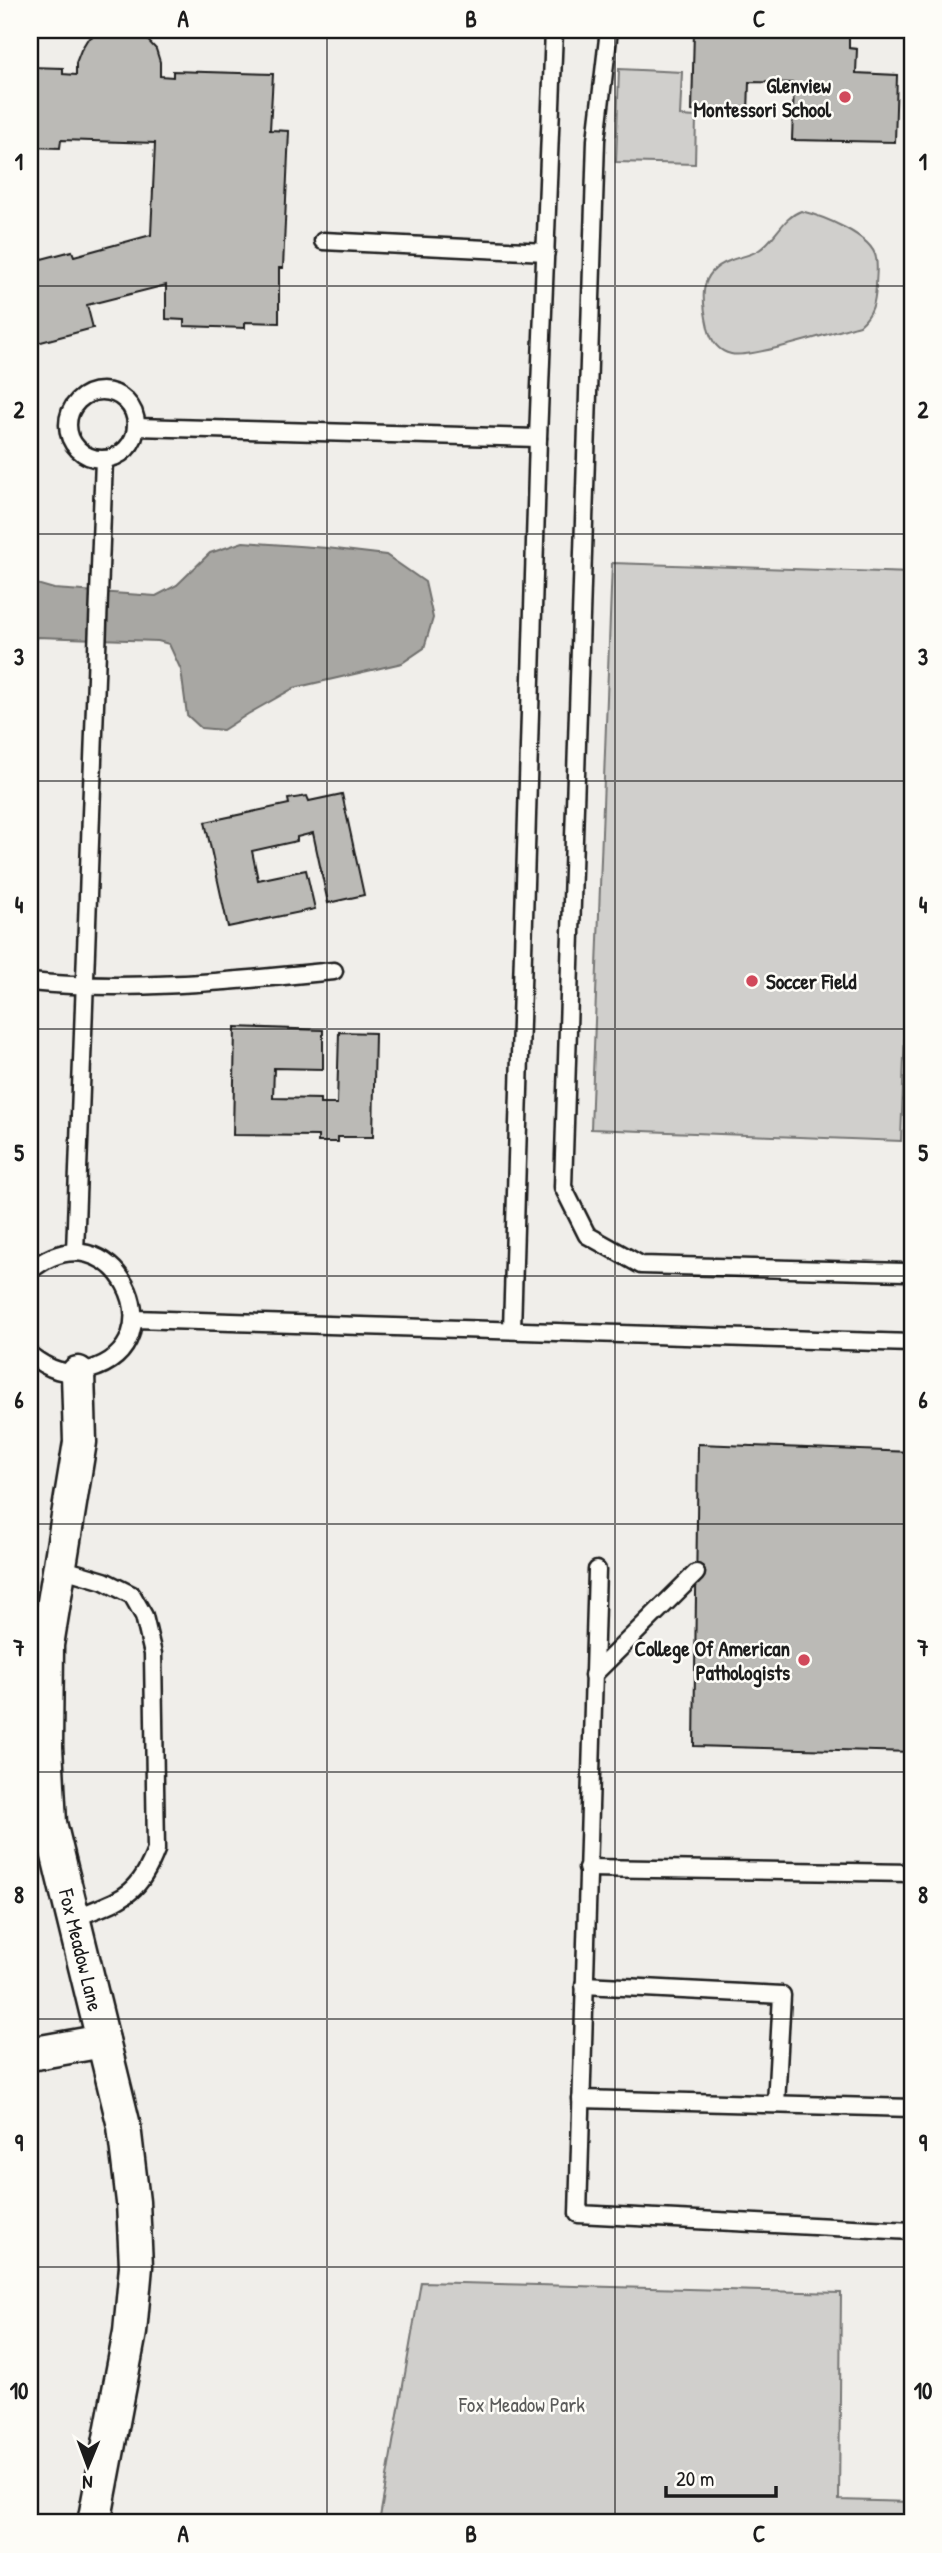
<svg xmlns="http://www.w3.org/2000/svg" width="942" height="2553" viewBox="0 0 942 2553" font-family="'Patrick Hand',sans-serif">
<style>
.green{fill:#d0cfcc;stroke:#767674;stroke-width:2}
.water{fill:#a8a7a3;stroke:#706f6d;stroke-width:2}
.building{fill:#bbbab6;stroke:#1c1c1c;stroke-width:2}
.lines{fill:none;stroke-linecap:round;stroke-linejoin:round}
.lane-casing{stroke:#1c1c1c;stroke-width:21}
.street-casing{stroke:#1c1c1c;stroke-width:37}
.lane{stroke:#fdfcf7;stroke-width:16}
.street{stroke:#fdfcf7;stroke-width:32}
.grid{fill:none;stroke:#1c1c1c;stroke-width:2;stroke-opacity:0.55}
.poi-dot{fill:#d1495b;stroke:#fdfcf7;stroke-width:2.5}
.labels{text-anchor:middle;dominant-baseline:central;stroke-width:5;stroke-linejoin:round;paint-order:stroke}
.poi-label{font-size:21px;font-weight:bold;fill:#1c1c1c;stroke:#fdfcf7;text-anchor:end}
.street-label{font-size:21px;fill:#1c1c1c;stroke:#fdfcf7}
.park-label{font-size:21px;fill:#5b5b5a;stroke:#fdfcf7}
.neatline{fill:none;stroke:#1c1c1c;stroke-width:2.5}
.grid-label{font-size:23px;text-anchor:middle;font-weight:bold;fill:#1c1c1c}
</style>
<rect width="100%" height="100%" fill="#f0eeea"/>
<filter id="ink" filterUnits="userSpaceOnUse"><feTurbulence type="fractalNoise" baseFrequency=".0143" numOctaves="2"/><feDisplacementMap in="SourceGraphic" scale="14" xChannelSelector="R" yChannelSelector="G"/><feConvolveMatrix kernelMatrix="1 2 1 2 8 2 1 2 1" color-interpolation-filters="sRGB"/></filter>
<g filter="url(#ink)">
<g class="green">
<polygon points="619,69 682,72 680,116 696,117 695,164 616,162"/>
<path d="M801 211C822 216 872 235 876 258 878 267 876 277 876 286 875 302 873 314 860 325 836 331 750 359 731 354 717 351 711 340 708 328 702 301 697 273 729 261 738 257 750 256 759 250 776 239 782 218 801 211Z"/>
<polygon points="612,563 912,573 912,833 901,1141 591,1129"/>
<polygon points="421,2282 841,2293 839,2500 912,2502 912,2523 379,2523"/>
</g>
<polygon class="water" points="243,542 327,548 386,555 425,582 433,618 424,648 402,663 294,688 248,714 223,730 201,728 187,715 181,670 169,644 158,641 37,637 30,646 30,582 54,589 156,596 177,585 210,553"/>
<g class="building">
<polygon points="102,30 134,30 141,33 156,49 160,62 160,76 173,77 173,71 273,74 270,130 289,131 283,268 279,268 279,323 245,322 245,328 184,326 184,320 166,319 166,285 87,305 93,328 30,345 30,262 72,251 74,256 151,235 155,143 61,140 60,148 30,147 30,67 63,68 63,74 76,75 76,63 81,50 87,40"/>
<polygon points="694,30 849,30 849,48 857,49 856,73 897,75 895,142 792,140 794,83 749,82 748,113 692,111"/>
<polygon points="342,794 364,895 328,903 313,833 297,837 297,841 252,851 258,880 306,870 315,909 228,927 205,822 289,804 288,799 307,796 309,801"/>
<polygon points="235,1027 323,1030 323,1069 274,1068 273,1098 320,1099 320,1104 337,1104 339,1032 375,1033 373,1137 338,1137 338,1142 318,1142 318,1136 233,1135"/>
<polygon points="698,1444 912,1452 912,1752 694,1746"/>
</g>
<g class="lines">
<g class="lane-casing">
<g id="lane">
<polyline points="609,30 596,140 563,1187 587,1235 641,1265 905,1272 912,1269"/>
<polyline points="323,241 546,252"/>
<circle cx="102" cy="425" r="34"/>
<polyline points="136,427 538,438"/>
<path d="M30 982C131 992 233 981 334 971"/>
<polyline points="75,1252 104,459"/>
<path d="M30 1271C112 1202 182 1344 89 1370 66 1377 48 1369 30 1355"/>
<polyline points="134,1319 912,1343"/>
<polyline points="512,1330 538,438 554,30"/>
<path d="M60 1568 104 1581 132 1595 144 1616 153 1654 156 1850C137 1900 119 1899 73 1919"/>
<polyline points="597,1570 578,2214 912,2231"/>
<polyline points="593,1675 696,1573"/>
<polyline points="587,1868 912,1873"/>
<polyline points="584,1985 782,1995 776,2104"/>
<polyline points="581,2099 912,2108"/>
</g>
</g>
<g class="street-casing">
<g id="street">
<polyline points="78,1373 80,1442 47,1645 46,1747 50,1823 124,2126 133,2202 136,2266 130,2332 94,2523"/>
<polyline points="30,2054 103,2041"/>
</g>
</g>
<use href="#lane" class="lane"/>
<use href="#street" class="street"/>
</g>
</g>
<path class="grid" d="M327 30V2523M615 30V2523M30 286H912M30 534H912M30 781H912M30 1029H912M30 1276H912M30 1524H912M30 1772H912M30 2019H912M30 2267H912"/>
<g class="poi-dot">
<circle cx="845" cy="97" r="7"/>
<circle cx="752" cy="981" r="7"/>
<circle cx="804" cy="1660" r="7"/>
</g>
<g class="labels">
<g class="poi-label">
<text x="831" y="85">Glenview<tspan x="831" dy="24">Montessori School</tspan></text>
<text x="766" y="981" text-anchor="start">Soccer Field</text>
<text x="790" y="1648">College Of American<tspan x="790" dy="24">Pathologists</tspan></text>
</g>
<g class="street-label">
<text transform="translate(81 1950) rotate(76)">Fox Meadow Lane</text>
</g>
<g class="park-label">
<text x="522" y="2404">Fox Meadow Park</text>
</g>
</g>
<rect width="942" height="2553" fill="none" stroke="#fdfcf7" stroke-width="77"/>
<g transform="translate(88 2466) rotate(181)" stroke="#fdfcf7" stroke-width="5" paint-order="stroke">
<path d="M0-5L12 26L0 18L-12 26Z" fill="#1c1c1c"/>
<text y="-10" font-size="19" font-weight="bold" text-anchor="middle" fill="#1c1c1c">N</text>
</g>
<path d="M666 2486v10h110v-10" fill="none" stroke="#1c1c1c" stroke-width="3.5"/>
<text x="676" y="2486" font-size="21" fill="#1c1c1c" stroke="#fdfcf7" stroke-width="5" paint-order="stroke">20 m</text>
<rect x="38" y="38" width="866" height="2476" class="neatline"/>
<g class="grid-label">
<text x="183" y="27">A</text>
<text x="471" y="27">B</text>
<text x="759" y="27">C</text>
<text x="19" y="170">1</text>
<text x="923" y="170">1</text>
<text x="19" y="418">2</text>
<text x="923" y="418">2</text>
<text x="19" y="665">3</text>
<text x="923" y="665">3</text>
<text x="19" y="913">4</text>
<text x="923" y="913">4</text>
<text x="19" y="1161">5</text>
<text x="923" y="1161">5</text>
<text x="19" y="1408">6</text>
<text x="923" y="1408">6</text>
<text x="19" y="1656">7</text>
<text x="923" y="1656">7</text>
<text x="19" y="1903">8</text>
<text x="923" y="1903">8</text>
<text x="19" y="2151">9</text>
<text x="923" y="2151">9</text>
<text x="19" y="2399">10</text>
<text x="923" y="2399">10</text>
<text x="183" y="2542">A</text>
<text x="471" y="2542">B</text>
<text x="759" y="2542">C</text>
</g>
</svg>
